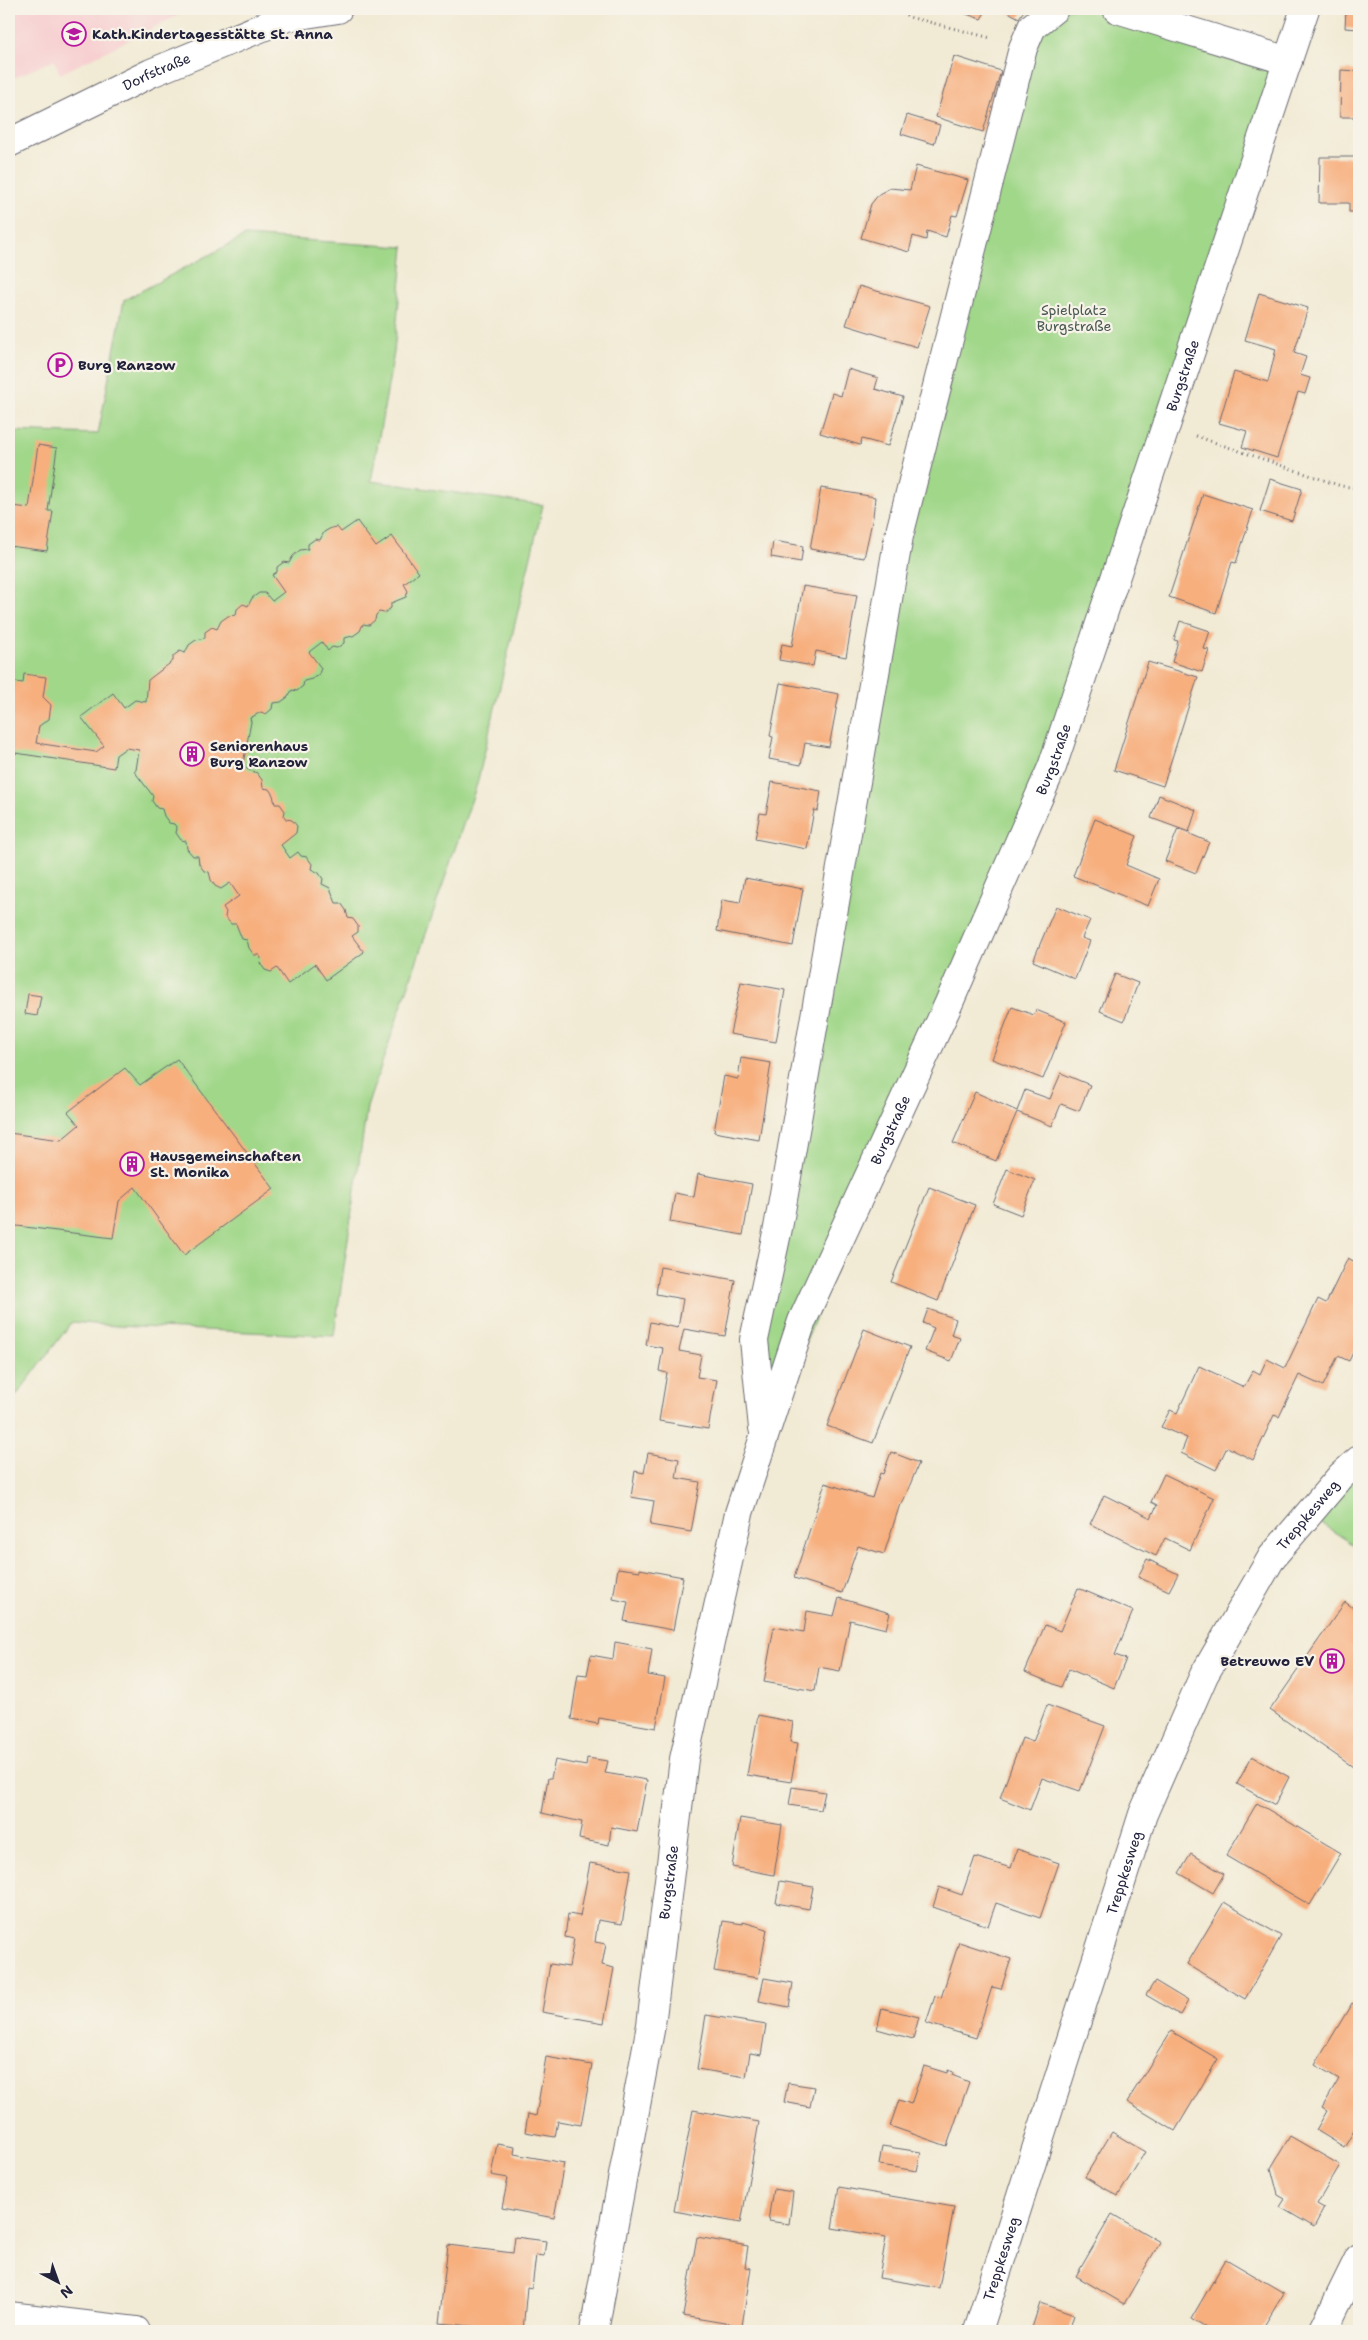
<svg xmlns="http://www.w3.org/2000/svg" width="1368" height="2340" viewBox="0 0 1368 2340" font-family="'Shantell Sans',sans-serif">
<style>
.built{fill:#f7cfd0}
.green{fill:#a0d789;stroke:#617c62}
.building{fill:#f7af7e}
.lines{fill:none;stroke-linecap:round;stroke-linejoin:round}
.street-casing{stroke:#6a6871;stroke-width:30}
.secondary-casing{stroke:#6a6871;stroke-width:30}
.path{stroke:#6a6871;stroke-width:3;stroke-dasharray:1 4;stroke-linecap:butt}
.street{stroke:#fff;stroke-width:28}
.secondary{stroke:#fff;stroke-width:28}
.labels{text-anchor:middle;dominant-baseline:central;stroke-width:4.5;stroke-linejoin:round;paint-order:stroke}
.poi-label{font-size:14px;font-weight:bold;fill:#22223b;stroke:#f7f3e8;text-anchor:start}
.street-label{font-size:14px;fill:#22223b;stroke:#f7f3e8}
.park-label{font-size:14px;fill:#485852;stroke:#f7f3e8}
</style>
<rect width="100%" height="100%" fill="#f7f3e8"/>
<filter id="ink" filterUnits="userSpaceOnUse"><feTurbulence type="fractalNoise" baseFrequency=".02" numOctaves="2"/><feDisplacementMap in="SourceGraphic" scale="10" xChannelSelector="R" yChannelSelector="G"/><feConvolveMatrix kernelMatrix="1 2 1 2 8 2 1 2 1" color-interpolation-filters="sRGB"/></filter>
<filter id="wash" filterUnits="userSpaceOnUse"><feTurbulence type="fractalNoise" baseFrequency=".0096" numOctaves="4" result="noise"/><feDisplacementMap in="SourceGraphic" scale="20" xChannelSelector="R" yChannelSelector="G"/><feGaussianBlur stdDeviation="1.12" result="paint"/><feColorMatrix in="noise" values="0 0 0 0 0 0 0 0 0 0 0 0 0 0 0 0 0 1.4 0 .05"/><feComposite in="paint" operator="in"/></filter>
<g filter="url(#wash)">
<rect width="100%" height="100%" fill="#f1ead4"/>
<polygon class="built" points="9,9 191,9 60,74 54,60 9,80"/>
<g class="green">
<polygon points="1054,9 1117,9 1288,61 1052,767 764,1438 754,1340 899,536 1023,48"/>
<polygon points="245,236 404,247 394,352 371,481 543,505 477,784 367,1107 334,1336 117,1326 72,1322 9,1405 9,431 98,434 124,300"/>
<polygon points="1359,1460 1359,1548 1308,1515"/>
</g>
<g id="blocks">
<g class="building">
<polygon points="952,9 987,9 981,19"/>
<polygon points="1003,9 1025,9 1019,18"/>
<polygon points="1346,9 1359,9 1359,29 1345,28"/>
<polygon points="954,56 1001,71 983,132 936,117"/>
<polygon points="1341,70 1359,71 1359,117 1340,117"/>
<polygon points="907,115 940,125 934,144 901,134"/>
<polygon points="1320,157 1359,157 1359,212 1349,212 1349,203 1319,203"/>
<polygon points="916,166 968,180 957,216 952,215 946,237 927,231 926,240 913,236 909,252 861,238 871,204 879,194 890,188 910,190"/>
<polygon points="859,286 930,306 917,347 846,325"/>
<polygon points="1259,293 1308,308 1294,353 1306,357 1300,375 1310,378 1305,394 1298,392 1277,458 1242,447 1247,431 1219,423 1234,372 1268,382 1276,349 1245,340"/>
<polygon points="848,369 878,378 875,389 903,397 888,446 862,439 860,445 820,433 832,393 841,396"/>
<polygon points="38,445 57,448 48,511 53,511 47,551 9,546 9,523 11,523 13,506 29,508"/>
<polygon points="1270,479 1302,489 1292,521 1260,511"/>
<polygon points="821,488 875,497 873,517 864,558 810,549"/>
<polygon points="1203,494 1253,510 1236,563 1232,562 1216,613 1169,597"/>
<polygon points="357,521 376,547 392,536 419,573 404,584 408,591 406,597 391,603 391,608 384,613 379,612 376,615 375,620 369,625 363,624 360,631 353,636 344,638 344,643 337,648 332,647 328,651 322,642 309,652 321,668 319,674 312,679 304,681 303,686 297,691 292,690 288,697 281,702 273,703 272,709 266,714 261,712 250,718 251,722 243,764 247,769 257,773 262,780 263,788 269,789 273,795 275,804 280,804 285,811 284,816 286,819 292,820 297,826 296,833 281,845 290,858 298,852 301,856 307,857 312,864 311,869 319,873 323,879 322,884 330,888 336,903 341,903 346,910 348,918 353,919 358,926 358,932 352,936 364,952 326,980 315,964 288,984 277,968 271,972 265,970 260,963 261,958 259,955 254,955 249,948 247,940 242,939 236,924 231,924 225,917 226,912 223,907 239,896 230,883 221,889 215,886 211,880 209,872 204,871 199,864 198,856 193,856 187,849 186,841 181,840 176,833 177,828 174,824 169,823 164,816 162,809 157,808 152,801 153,796 134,771 136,770 139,750 126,748 116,755 114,768 9,752 9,681 23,683 24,674 46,677 43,697 51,705 49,719 39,726 36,743 96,752 104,746 81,717 113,693 124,708 135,700 146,702 148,680 173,661 173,656 180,651 185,653 189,645 196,640 205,638 205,632 212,627 217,629 221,621 228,616 236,615 237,609 243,604 248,606 252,598 259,593 265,593 272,601 284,592 272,575 277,572 277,567 284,562 289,563 293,556 300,550 308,549 308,544 315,539 320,540 324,532 331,528 337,527 341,532"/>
<polygon points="773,541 803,546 801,562 771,557"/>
<polygon points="803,586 857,595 846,657 816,651 813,666 779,660 782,644 792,646"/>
<polygon points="1180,621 1210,631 1204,649 1209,650 1202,672 1172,662 1178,641 1174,640"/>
<polygon points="1148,662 1198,677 1163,786 1114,770"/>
<polygon points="780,683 839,694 829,747 805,743 801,765 769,759 773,737 770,736"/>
<polygon points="772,782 821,791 818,811 814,810 807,849 755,839 760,813 766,814"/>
<polygon points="1159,795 1196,810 1189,832 1151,818"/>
<polygon points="1095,819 1137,836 1126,865 1159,879 1148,906 1073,876"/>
<polygon points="1178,829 1209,842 1196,873 1165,861"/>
<polygon points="745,878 803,889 793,946 717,931 722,900 740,903"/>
<polygon points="1056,906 1090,920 1082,938 1090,941 1075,979 1033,961"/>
<polygon points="1115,974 1138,983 1124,1021 1100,1011"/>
<polygon points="741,982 785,990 776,1042 730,1034"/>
<polygon points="28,994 41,996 37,1016 25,1014"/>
<polygon points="1012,1007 1034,1015 1036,1010 1066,1022 1043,1079 992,1059"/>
<polygon points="741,1058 771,1063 759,1140 714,1132 724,1076 738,1079"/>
<polygon points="177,1059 274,1189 184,1255 135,1187 119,1201 113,1238 9,1225 9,1133 61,1140 79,1125 68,1112 125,1068 140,1085"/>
<polygon points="1061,1073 1090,1085 1079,1111 1061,1104 1052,1126 1017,1112 996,1161 953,1143 975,1092 1017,1111 1025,1090 1050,1099"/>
<polygon points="1007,1169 1035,1180 1021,1215 993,1204"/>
<polygon points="698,1174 752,1184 743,1235 670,1222 675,1193 694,1197"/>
<polygon points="929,1187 975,1205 938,1301 891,1282"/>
<polygon points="1348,1258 1359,1264 1359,1340 1349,1361 1338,1356 1323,1386 1299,1375 1279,1417 1274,1415 1253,1460 1227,1447 1216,1470 1181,1453 1187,1438 1161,1427 1170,1410 1177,1413 1199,1366 1244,1387 1253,1370 1260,1374 1267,1359 1285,1368 1318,1299 1326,1303"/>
<polygon points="660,1267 735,1280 725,1336 684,1329 679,1351 701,1355 697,1377 717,1380 708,1429 659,1421 667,1373 659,1371 663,1348 646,1345 650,1322 678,1328 683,1299 656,1294"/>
<polygon points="928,1309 956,1319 951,1335 960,1338 951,1361 925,1351 934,1328 923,1323"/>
<polygon points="864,1329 910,1347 873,1443 827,1426"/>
<polygon points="891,1452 919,1463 902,1504 900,1504 884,1554 858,1546 842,1593 794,1578 825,1483 872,1498 880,1473 883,1474"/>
<polygon points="648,1453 679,1459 676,1478 700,1482 691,1532 650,1525 654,1501 631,1497 635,1471 644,1473"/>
<polygon points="1164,1474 1214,1498 1190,1550 1165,1538 1156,1556 1090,1524 1104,1495 1151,1518 1157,1505 1151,1502"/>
<polygon points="1147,1559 1178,1574 1169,1591 1138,1577"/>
<polygon points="618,1568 640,1571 640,1569 683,1577 673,1630 624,1621 628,1602 613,1599"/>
<polygon points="1078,1588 1133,1611 1115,1655 1126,1659 1114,1688 1069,1669 1061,1687 1025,1672 1045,1625 1060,1631"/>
<polygon points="839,1598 890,1613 886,1629 850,1620 840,1671 819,1667 815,1691 764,1682 774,1627 804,1632 807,1611 834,1616"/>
<polygon points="1345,1602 1359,1612 1359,1771 1270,1710"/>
<polygon points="615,1642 652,1649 648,1675 665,1678 656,1728 599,1718 598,1724 571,1719 578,1674 587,1675 591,1655 613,1659"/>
<polygon points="1047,1705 1105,1726 1080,1791 1042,1778 1030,1810 1000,1798 1022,1738 1033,1742"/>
<polygon points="758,1715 793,1722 790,1742 798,1743 791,1782 747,1775"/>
<polygon points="1252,1756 1289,1777 1275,1805 1237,1784"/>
<polygon points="587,1758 608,1761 605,1773 647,1780 637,1832 611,1827 609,1845 579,1839 582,1822 542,1813 548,1778 551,1778 555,1760 586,1766"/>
<polygon points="792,1787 825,1792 821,1810 789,1805"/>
<polygon points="1257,1803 1341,1853 1310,1905 1226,1856"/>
<polygon points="740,1818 782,1825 774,1875 732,1867"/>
<polygon points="1017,1849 1059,1863 1040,1918 996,1903 988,1926 933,1907 939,1887 962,1895 975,1857 1011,1868"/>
<polygon points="1191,1854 1224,1874 1213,1893 1179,1873"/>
<polygon points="590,1863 631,1870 622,1924 598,1920 595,1942 606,1944 602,1965 614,1968 604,2023 542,2012 550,1964 569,1967 574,1939 565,1937 568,1914 580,1916"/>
<polygon points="780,1881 813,1887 809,1909 776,1903"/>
<polygon points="1224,1902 1281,1936 1245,1999 1187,1964"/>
<polygon points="723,1921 743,1924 743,1922 767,1929 758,1978 714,1971"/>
<polygon points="959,1942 1011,1959 1001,1989 992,1987 976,2038 926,2023 935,1996 941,1998"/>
<polygon points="764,1978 793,1983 789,2007 759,2001"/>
<polygon points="1155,1981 1188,2001 1180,2015 1146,1995"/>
<polygon points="1352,2003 1359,2008 1359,2121 1344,2147 1316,2130 1327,2111 1322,2108 1339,2079 1315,2065"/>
<polygon points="882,2008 919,2017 913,2039 877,2029"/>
<polygon points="706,2015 766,2025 761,2055 750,2053 746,2077 697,2069"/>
<polygon points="1171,2031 1218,2059 1175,2131 1127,2102"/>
<polygon points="546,2057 592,2065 581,2125 558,2121 555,2137 525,2132 528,2114 536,2116"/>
<polygon points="924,2066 947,2073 948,2070 953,2072 952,2075 969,2082 947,2146 890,2126 899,2100 911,2104"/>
<polygon points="788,2083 814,2087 810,2107 784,2102"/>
<polygon points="693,2110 759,2122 741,2223 674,2211"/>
<polygon points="1112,2132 1145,2152 1118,2196 1085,2177"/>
<polygon points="1290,2136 1340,2165 1317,2204 1324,2208 1314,2227 1280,2207 1285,2199 1278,2195 1271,2168"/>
<polygon points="497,2144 515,2147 514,2154 564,2163 554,2218 502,2208 508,2178 491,2175"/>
<polygon points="882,2146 921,2152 917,2171 879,2165"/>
<polygon points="839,2187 954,2207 939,2288 879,2278 886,2237 832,2228"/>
<polygon points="773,2189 793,2192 789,2224 768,2221"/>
<polygon points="1112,2214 1160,2242 1124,2304 1076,2276"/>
<polygon points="515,2237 546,2241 544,2256 536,2255 532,2288 527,2287 523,2331 439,2323 448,2245 513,2253"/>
<polygon points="697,2237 748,2246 745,2267 751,2268 742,2326 683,2316"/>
<polygon points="1226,2259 1284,2293 1261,2331 1211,2331 1191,2319"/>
<polygon points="1040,2303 1074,2315 1069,2331 1031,2331"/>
</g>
</g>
</g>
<g filter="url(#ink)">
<use href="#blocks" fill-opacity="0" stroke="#6a6871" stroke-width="1"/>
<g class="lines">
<g class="street-casing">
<g id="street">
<polyline points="1117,9 1288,61"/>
<path id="s1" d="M9 143 151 73 287 17 338 9"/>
<polyline points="763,1428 754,1340 778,1228 899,536 1023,48 1032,27 1054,9"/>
<polyline points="9,2316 136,2331"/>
<path id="s2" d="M594 2331 651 2025 684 1759 739 1513 802 1321 948 1005 1052 767 1305 9"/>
<polyline points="1323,2331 1359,2258"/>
</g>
</g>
<g class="secondary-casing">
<g id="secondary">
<path id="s3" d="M978 2331 1143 1814 1204 1675 1272 1557 1341 1476 1359 1460"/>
</g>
</g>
<g class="path">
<polyline points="898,9 909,17 991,38"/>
<polyline points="1196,436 1341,486 1359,488"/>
</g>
<use href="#street" class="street"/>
<use href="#secondary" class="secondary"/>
</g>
</g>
<defs>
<g id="school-ring" transform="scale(1.25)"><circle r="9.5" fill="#f7f3e8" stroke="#b5179e" stroke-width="1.5"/><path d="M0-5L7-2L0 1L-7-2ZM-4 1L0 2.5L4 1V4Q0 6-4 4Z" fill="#b5179e"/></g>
<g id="parking-ring" transform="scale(1.25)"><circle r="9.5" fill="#f7f3e8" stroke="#b5179e" stroke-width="1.5"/><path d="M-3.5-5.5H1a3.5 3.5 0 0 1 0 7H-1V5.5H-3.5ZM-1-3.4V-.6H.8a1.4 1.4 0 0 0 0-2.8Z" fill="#b5179e"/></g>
<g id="building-ring" transform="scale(1.25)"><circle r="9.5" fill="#f7f3e8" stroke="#b5179e" stroke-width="1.5"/><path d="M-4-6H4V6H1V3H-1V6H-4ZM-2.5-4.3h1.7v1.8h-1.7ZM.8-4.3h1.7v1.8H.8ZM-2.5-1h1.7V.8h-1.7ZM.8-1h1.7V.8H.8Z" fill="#b5179e"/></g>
</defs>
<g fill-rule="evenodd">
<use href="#school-ring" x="74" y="34"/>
<use href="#parking-ring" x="60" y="365"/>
<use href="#building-ring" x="192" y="754"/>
<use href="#building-ring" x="132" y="1164"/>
<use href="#building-ring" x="1332" y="1661"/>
</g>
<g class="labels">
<g class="poi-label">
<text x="92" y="34">Kath.Kindertagesstätte St. Anna</text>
<text x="78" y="365">Burg Ranzow</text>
<text x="210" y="746">Seniorenhaus<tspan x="210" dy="16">Burg Ranzow</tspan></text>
<text x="150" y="1156">Hausgemeinschaften<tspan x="150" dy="16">St. Monika</tspan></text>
<text x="1314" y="1661" text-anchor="end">Betreuwo EV</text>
</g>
<g class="street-label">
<text stroke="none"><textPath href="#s1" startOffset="164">Dorfstraße</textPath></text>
<text stroke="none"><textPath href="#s2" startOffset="2054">Burgstraße</textPath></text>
<text stroke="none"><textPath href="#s2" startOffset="1649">Burgstraße</textPath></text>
<text stroke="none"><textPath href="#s2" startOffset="1244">Burgstraße</textPath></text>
<text stroke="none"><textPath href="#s3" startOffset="886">Treppkesweg</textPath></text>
<text stroke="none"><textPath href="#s3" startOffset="481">Treppkesweg</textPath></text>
<text stroke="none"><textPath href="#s2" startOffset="455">Burgstraße</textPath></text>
<text stroke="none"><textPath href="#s3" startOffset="76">Treppkesweg</textPath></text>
</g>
<g class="park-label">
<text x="1074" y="310">Spielplatz<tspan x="1074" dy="16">Burgstraße</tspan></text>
</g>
</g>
<rect width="1368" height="2340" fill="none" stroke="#f7f3e8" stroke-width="30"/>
<g transform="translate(58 2282) rotate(139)" stroke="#f7f3e8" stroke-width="4" paint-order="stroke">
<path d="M0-4L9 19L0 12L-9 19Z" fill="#22223b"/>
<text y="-8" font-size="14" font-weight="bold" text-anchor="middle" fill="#22223b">N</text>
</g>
</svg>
